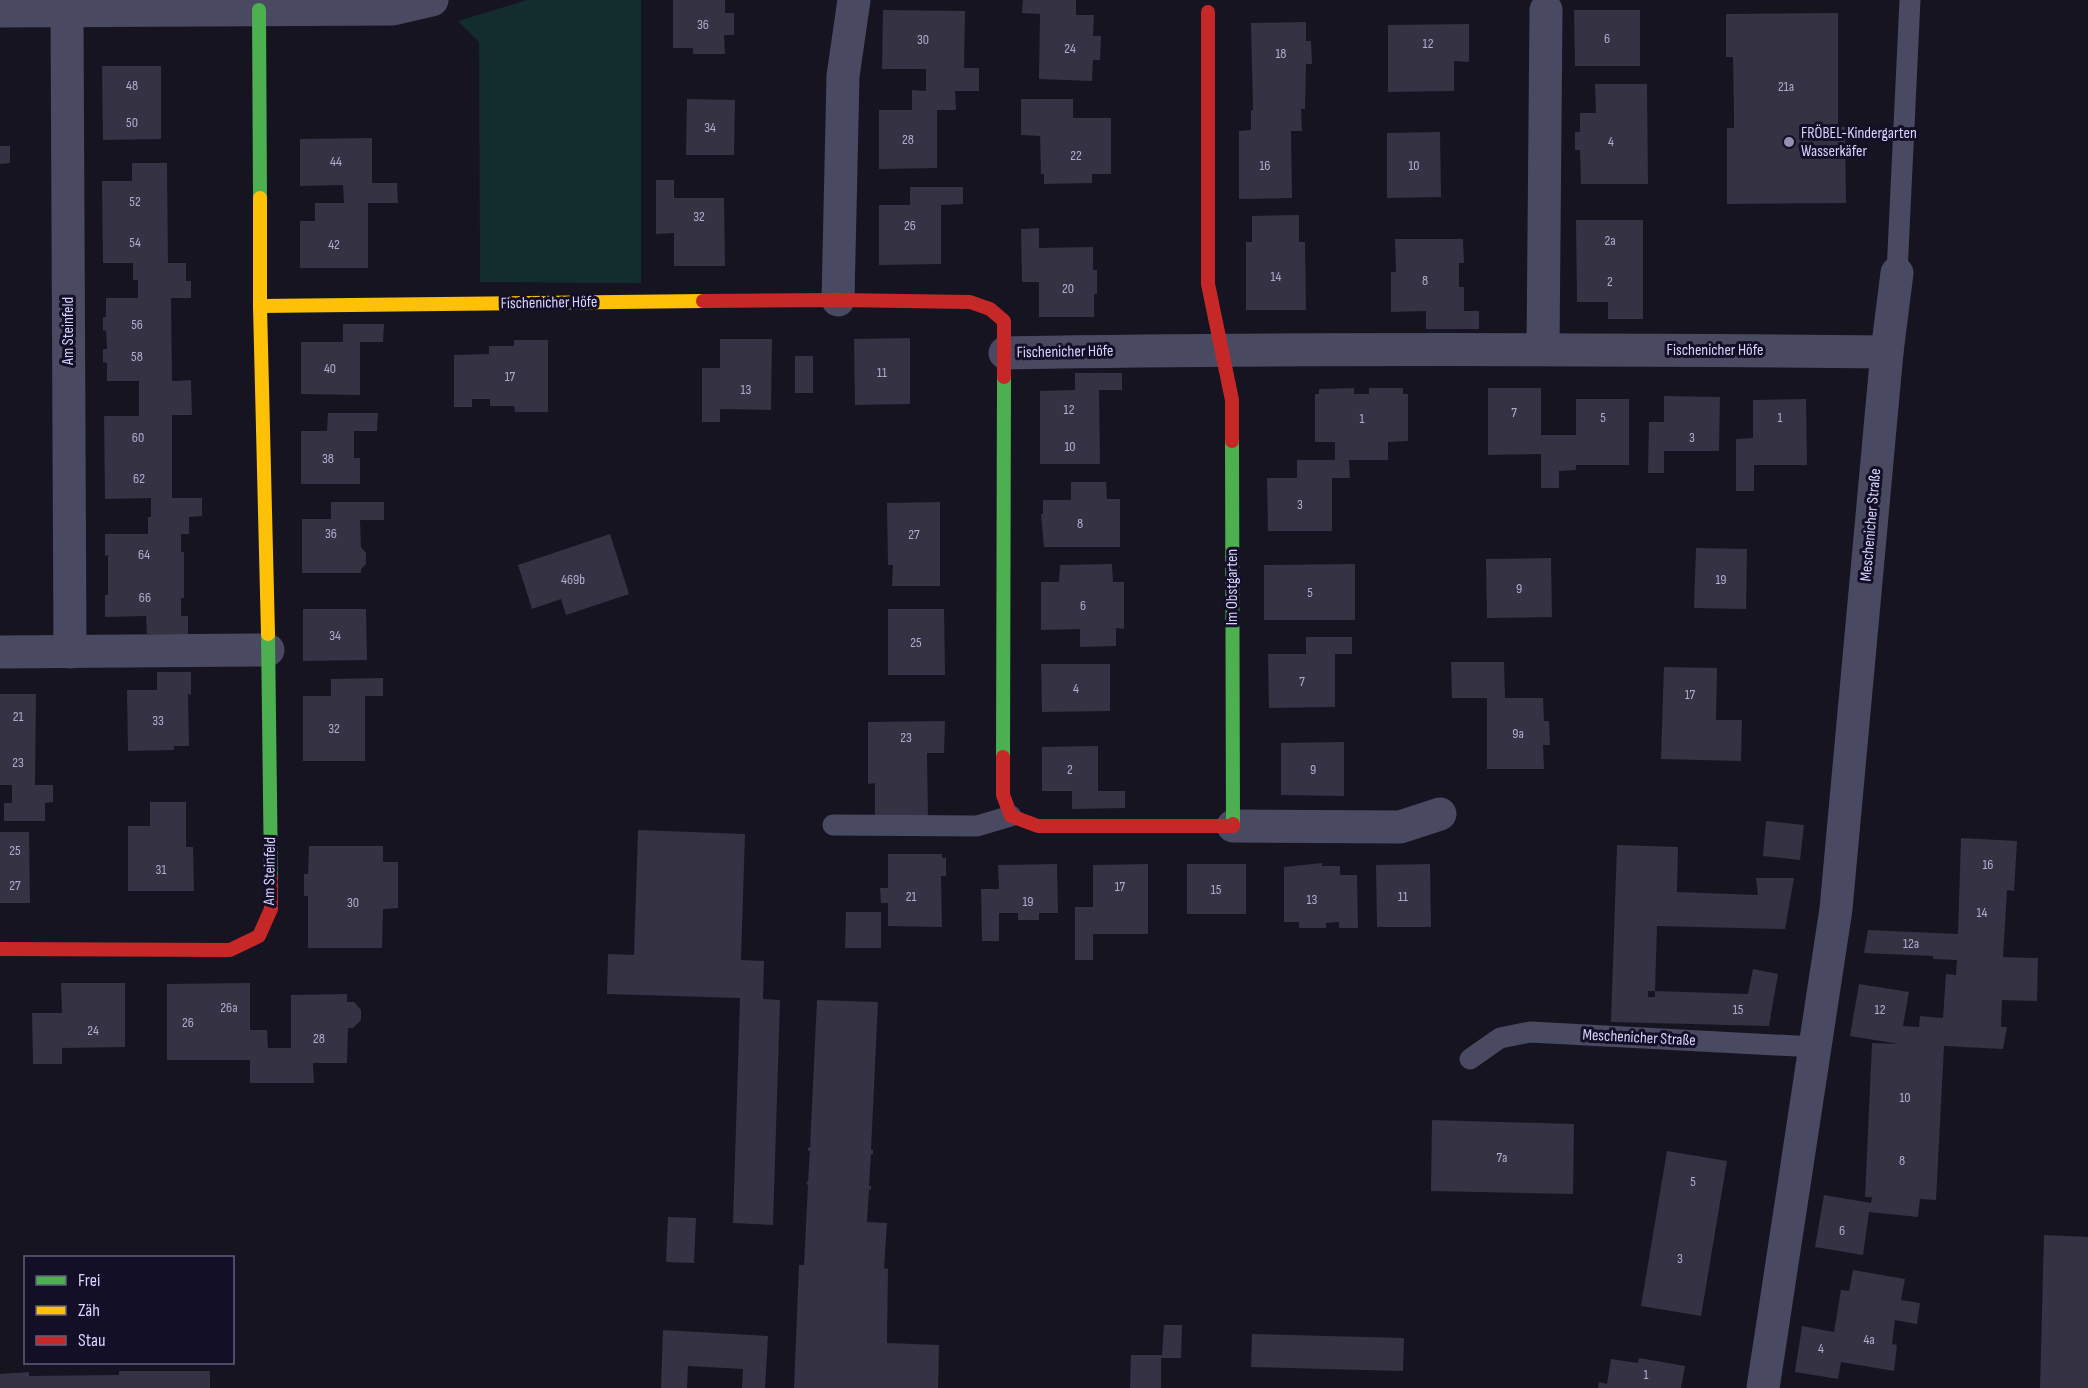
<svg xmlns="http://www.w3.org/2000/svg" width="2088" height="1388" viewBox="0 0 2088 1388" font-family="'Sofia Sans Condensed',sans-serif">
<style>
.green{fill:#132c2d}
.building{fill:#343243}
.lines{fill:none;stroke-linecap:round;stroke-linejoin:round}
.lane{stroke:#4a4962;stroke-width:21}
.street{stroke:#4a4962;stroke-width:33}
.fast{stroke:#4caf50;stroke-width:14}
.slow{stroke:#ffc107;stroke-width:14}
.jam{stroke:#c62828;stroke-width:14}
.poi-dot{fill:#9591b1;stroke:#130f26;stroke-width:2}
.labels{text-anchor:middle;dominant-baseline:central;stroke-width:6;stroke-linejoin:round;paint-order:stroke}
.number-label{font-size:14px;fill:#b0acd0}
.poi-label{font-size:16px;fill:#d9d4ff;stroke:#130f26;text-anchor:start}
.street-label{font-size:16px;fill:#d9d4ff;stroke:#130f26}
</style>
<rect width="100%" height="100%" fill="#161421"/>
<polygon class="green" points="527,0 641,0 641,283 480,282 479,42 458,21"/>
<g class="building">
<polygon points="673,0 725,0 725,13 734,13 734,35 724,35 725,54 693,54 693,48 673,48"/>
<polygon points="1023,0 1076,0 1076,15 1094,15 1093,36 1101,36 1100,60 1093,60 1092,81 1039,79 1040,14 1022,13"/>
<polygon points="883,10 965,11 964,68 979,68 979,91 955,91 956,110 937,110 937,168 879,169 879,110 912,110 912,90 926,91 926,69 882,69"/>
<polygon points="1574,10 1640,10 1640,66 1575,66"/>
<polygon points="1838,13 1838,127 1845,127 1846,203 1727,204 1727,128 1734,128 1734,115 1733,57 1726,57 1726,14"/>
<polygon points="1306,22 1306,41 1311,41 1312,64 1306,64 1305,109 1301,109 1302,131 1291,131 1292,198 1239,199 1239,131 1251,130 1251,110 1253,110 1251,23"/>
<polygon points="1469,24 1469,62 1454,61 1454,91 1388,92 1388,25"/>
<polygon points="102,66 161,66 161,139 103,140"/>
<polygon points="1595,84 1647,84 1648,184 1581,184 1580,150 1575,150 1575,132 1580,132 1580,113 1596,113"/>
<polygon points="687,99 735,100 734,155 686,155"/>
<polygon points="1021,99 1073,99 1073,118 1111,118 1111,174 1092,174 1092,183 1044,184 1044,174 1041,174 1040,136 1021,135"/>
<polygon points="1440,132 1441,197 1387,198 1387,133"/>
<polygon points="372,138 372,183 397,183 398,203 368,203 368,268 300,268 300,221 315,221 315,203 344,203 343,185 300,186 300,139"/>
<polygon points="0,146 10,146 10,163 0,164"/>
<polygon points="132,163 167,163 168,263 186,263 186,281 191,281 191,298 171,298 172,381 191,380 192,415 172,415 172,498 202,498 202,516 189,517 189,534 181,534 181,552 184,552 184,598 181,598 181,616 188,616 188,634 147,634 146,616 105,617 105,595 108,595 108,555 105,556 105,534 148,534 148,517 151,517 151,498 105,499 104,416 139,416 139,381 107,381 107,363 103,362 103,349 107,349 106,331 103,330 103,317 106,317 106,298 138,298 138,280 133,280 133,263 103,263 102,181 132,181"/>
<polygon points="656,180 674,180 674,198 724,198 725,266 674,266 674,233 656,234"/>
<polygon points="910,187 963,187 963,204 941,205 941,264 879,265 879,205 910,205"/>
<polygon points="1299,215 1299,242 1305,242 1306,310 1246,310 1246,242 1252,242 1252,216"/>
<polygon points="1576,220 1643,220 1643,319 1608,319 1608,302 1577,302"/>
<polygon points="1039,228 1039,248 1093,247 1093,270 1097,270 1097,294 1094,294 1094,317 1039,317 1039,282 1022,282 1021,229"/>
<polygon points="1395,239 1463,239 1464,263 1459,263 1459,287 1464,287 1464,311 1479,311 1479,329 1426,329 1426,311 1391,312 1391,272 1396,272"/>
<polygon points="343,324 384,324 383,342 360,342 360,395 301,394 301,342 343,342"/>
<polygon points="910,338 910,404 855,405 854,339"/>
<polygon points="720,339 772,339 771,410 720,409 720,422 702,422 702,368 720,368"/>
<polygon points="514,340 548,340 548,412 515,412 514,406 490,406 490,399 472,399 472,407 454,407 454,355 489,354 489,346 514,346"/>
<rect x="795" y="356" width="18" height="37"/>
<polygon points="1075,373 1122,373 1122,390 1099,390 1100,464 1040,464 1040,391 1075,390"/>
<polygon points="1354,388 1354,394 1369,394 1369,388 1403,388 1403,394 1408,394 1408,441 1388,442 1388,460 1349,460 1350,478 1332,478 1332,531 1268,531 1267,478 1297,478 1297,460 1335,460 1335,442 1315,442 1315,394 1319,394 1319,389"/>
<polygon points="1488,388 1541,388 1541,435 1576,435 1576,399 1629,399 1629,465 1576,465 1576,470 1559,471 1559,488 1541,488 1541,454 1488,455"/>
<polygon points="1664,396 1720,397 1719,451 1664,451 1664,473 1648,473 1649,422 1664,422"/>
<polygon points="1806,399 1807,465 1754,465 1754,491 1736,491 1736,439 1753,438 1753,400"/>
<polygon points="328,413 378,413 377,431 354,431 354,458 360,458 360,484 301,484 301,431 327,431"/>
<polygon points="1071,482 1106,482 1107,499 1120,499 1120,547 1044,547 1041,514 1043,514 1043,500 1071,500"/>
<polygon points="331,502 384,502 384,520 360,520 361,547 366,553 366,564 361,569 361,573 302,573 302,519 331,519"/>
<polygon points="940,502 940,586 892,586 893,565 888,565 887,503"/>
<polygon points="610,534 629,594 566,615 561,599 532,609 518,565"/>
<polygon points="1696,548 1747,549 1746,609 1694,608"/>
<polygon points="1551,558 1552,617 1487,618 1486,559"/>
<polygon points="1112,564 1113,582 1124,582 1124,629 1116,628 1116,646 1080,647 1080,629 1041,630 1041,582 1059,582 1060,565"/>
<polygon points="1355,564 1355,620 1264,620 1264,565"/>
<polygon points="303,609 366,609 367,660 303,661"/>
<polygon points="888,609 944,609 945,675 888,675"/>
<polygon points="1306,637 1352,637 1352,654 1335,654 1335,707 1269,708 1268,654 1306,654"/>
<polygon points="1451,662 1504,662 1505,698 1543,698 1544,721 1549,721 1550,745 1543,745 1544,769 1487,769 1487,698 1452,698"/>
<polygon points="1041,664 1110,664 1110,711 1042,712"/>
<polygon points="1664,667 1717,668 1716,720 1742,720 1741,761 1661,759"/>
<polygon points="157,672 191,672 191,695 188,694 189,746 174,746 174,750 128,751 127,690 157,690"/>
<polygon points="383,678 383,696 365,696 365,761 303,761 303,696 331,696 331,679"/>
<polygon points="0,694 36,694 35,785 53,785 53,802 45,803 45,821 4,821 4,803 12,803 12,785 0,785"/>
<polygon points="945,721 944,753 927,753 928,816 875,816 875,783 868,784 868,722"/>
<polygon points="1344,742 1344,796 1281,795 1281,743"/>
<polygon points="1098,746 1098,791 1125,791 1125,808 1072,809 1072,791 1042,791 1042,747"/>
<polygon points="150,802 186,802 186,847 193,847 194,891 128,891 128,826 150,826"/>
<polygon points="1766,821 1804,825 1800,860 1763,856"/>
<polygon points="638,830 745,834 741,960 764,961 763,999 780,1000 773,1225 733,1223 740,998 607,994 608,954 634,955"/>
<polygon points="0,832 29,832 30,903 0,903"/>
<polygon points="1961,838 2017,841 2014,891 2007,890 2003,957 2038,958 2037,1001 2002,1000 2001,1027 2007,1027 2003,1049 1944,1046 1936,1200 1920,1199 1918,1217 1869,1212 1863,1255 1815,1247 1824,1195 1871,1203 1872,1197 1865,1197 1872,1043 1899,1044 1850,1036 1859,984 1909,992 1903,1026 1919,1027 1920,1016 1943,1018 1946,974 1956,975 1957,960 1933,959 1933,956 1864,953 1868,930 1958,934"/>
<polygon points="1617,845 1678,847 1677,892 1758,895 1756,878 1794,878 1785,929 1657,926 1655,991 1648,991 1648,997 1655,997 1655,991 1748,994 1753,969 1778,974 1769,1026 1611,1022"/>
<polygon points="309,846 383,846 383,862 398,862 398,908 383,909 382,948 308,948 308,896 304,896 304,874 308,874"/>
<polygon points="888,854 942,854 942,858 946,858 946,876 941,876 942,927 888,926 888,903 881,903 880,888 888,888"/>
<polygon points="1322,863 1322,866 1340,866 1340,875 1357,875 1358,928 1339,928 1339,922 1326,923 1326,928 1299,928 1299,922 1284,922 1284,867"/>
<polygon points="1057,864 1058,913 1039,913 1039,920 1018,920 1018,913 999,913 999,941 982,941 981,889 999,889 998,865"/>
<polygon points="1148,864 1148,934 1093,934 1093,960 1075,960 1075,907 1093,907 1093,865"/>
<rect x="1187" y="864" width="59" height="50"/>
<polygon points="1430,864 1431,927 1377,927 1376,865"/>
<polygon points="846,912 881,912 881,948 845,948"/>
<polygon points="61,983 125,983 125,1047 62,1048 62,1064 33,1064 32,1013 62,1013"/>
<polygon points="250,983 250,1030 267,1030 268,1048 291,1048 291,995 347,994 347,1002 354,1002 361,1010 361,1020 353,1028 348,1028 347,1063 313,1063 314,1083 250,1083 250,1060 167,1060 167,984"/>
<polygon points="817,1000 878,1002 871,1150 873,1150 873,1154 871,1154 869,1186 871,1186 871,1190 869,1189 867,1222 887,1223 884,1268 888,1269 887,1343 939,1345 938,1388 794,1388 799,1265 804,1265 808,1186 806,1182 808,1182 810,1151 808,1151 808,1147 810,1148"/>
<polygon points="1432,1120 1574,1124 1573,1194 1431,1191"/>
<polygon points="1667,1151 1727,1161 1701,1316 1641,1306"/>
<polygon points="668,1217 696,1218 694,1263 666,1262"/>
<polygon points="2044,1235 2088,1237 2088,1388 2040,1388"/>
<polygon points="1853,1270 1905,1279 1901,1300 1920,1303 1917,1324 1895,1320 1892,1344 1897,1345 1894,1371 1841,1362 1838,1379 1795,1372 1802,1326 1834,1332 1841,1290 1849,1291"/>
<polygon points="1164,1325 1182,1325 1181,1358 1161,1358 1161,1388 1130,1388 1131,1355 1162,1355"/>
<polygon points="663,1330 768,1336 765,1388 742,1388 743,1369 688,1366 687,1388 661,1388"/>
<polygon points="1252,1334 1404,1338 1403,1371 1251,1367"/>
<polygon points="1639,1358 1685,1366 1681,1388 1598,1388 1599,1382 1607,1384 1611,1359 1638,1363"/>
<polygon points="119,1371 210,1371 210,1388 0,1388 0,1374 29,1372 29,1376 119,1375"/>
</g>
<g class="lines">
<g class="lane">
<polyline points="1897,273 1910,0"/>
<polyline points="833,825 977,826 1011,816"/>
<polyline points="1470,1059 1500,1038 1530,1032 1815,1047"/>
</g>
<g class="street">
<polyline points="67,10 70,652"/>
<polyline points="0,11 393,9 432,0"/>
<polyline points="838,300 843,76 854,0"/>
<polyline points="1543,349 1546,10"/>
<path d="M1005 353C1299 348 1593 349 1887 352"/>
<polyline points="0,652 268,650"/>
<polyline points="1233,826 1400,827 1440,814"/>
<polyline points="1763,1388 1836,909 1887,352 1897,273"/>
</g>
<g class="fast">
<polyline points="259,10 260,198"/>
<polyline points="1232,441 1233,824"/>
<polyline points="268,634 271,878"/>
<polyline points="1003,757 1004,377"/>
</g>
<g class="slow">
<polyline points="260,198 260,306 268,634"/>
<polyline points="260,306 703,301"/>
</g>
<g class="jam">
<polyline points="1208,12 1208,284 1232,400 1232,441"/>
<polyline points="703,301 838,300 970,302 990,309 1004,321 1004,377"/>
<polyline points="1003,757 1003,795 1011,816 1038,826 1233,826 1233,824"/>
<polyline points="0,949 230,950 259,936 271,909 271,878"/>
</g>
</g>
<circle class="poi-dot" cx="1789" cy="142" r="6"/>
<g class="labels">
<g class="number-label">
<text x="703" y="24">36</text>
<text x="1607" y="38">6</text>
<text x="923" y="39">30</text>
<text x="1428" y="43">12</text>
<text x="1070" y="48">24</text>
<text x="1281" y="53">18</text>
<text x="132" y="85">48</text>
<text x="1786" y="86">21a</text>
<text x="132" y="122">50</text>
<text x="710" y="127">34</text>
<text x="908" y="139">28</text>
<text x="1611" y="141">4</text>
<text x="1076" y="155">22</text>
<text x="336" y="161">44</text>
<text x="1265" y="165">16</text>
<text x="1414" y="165">10</text>
<text x="135" y="201">52</text>
<text x="699" y="216">32</text>
<text x="910" y="225">26</text>
<text x="1610" y="240">2a</text>
<text x="135" y="242">54</text>
<text x="334" y="244">42</text>
<text x="1276" y="276">14</text>
<text x="1425" y="280">8</text>
<text x="1610" y="281">2</text>
<text x="1068" y="288">20</text>
<text x="137" y="324">56</text>
<text x="137" y="356">58</text>
<text x="330" y="368">40</text>
<text x="882" y="372">11</text>
<text x="510" y="376">17</text>
<text x="746" y="389">13</text>
<text x="1069" y="409">12</text>
<text x="1514" y="412">7</text>
<text x="1603" y="417">5</text>
<text x="1780" y="417">1</text>
<text x="1362" y="418">1</text>
<text x="138" y="437">60</text>
<text x="1692" y="437">3</text>
<text x="1070" y="446">10</text>
<text x="328" y="458">38</text>
<text x="139" y="478">62</text>
<text x="1300" y="504">3</text>
<text x="1080" y="523">8</text>
<text x="331" y="533">36</text>
<text x="914" y="534">27</text>
<text x="144" y="554">64</text>
<text x="573" y="579">469b</text>
<text x="1721" y="579">19</text>
<text x="1519" y="588">9</text>
<text x="1310" y="592">5</text>
<text x="145" y="597">66</text>
<text x="1083" y="605">6</text>
<text x="335" y="635">34</text>
<text x="916" y="642">25</text>
<text x="1302" y="681">7</text>
<text x="1076" y="688">4</text>
<text x="1690" y="694">17</text>
<text x="18" y="716">21</text>
<text x="158" y="720">33</text>
<text x="334" y="728">32</text>
<text x="1518" y="733">9a</text>
<text x="906" y="737">23</text>
<text x="18" y="762">23</text>
<text x="1070" y="769">2</text>
<text x="1313" y="769">9</text>
<text x="15" y="850">25</text>
<text x="1988" y="864">16</text>
<text x="161" y="869">31</text>
<text x="15" y="885">27</text>
<text x="1120" y="886">17</text>
<text x="1216" y="889">15</text>
<text x="911" y="896">21</text>
<text x="1403" y="896">11</text>
<text x="1312" y="899">13</text>
<text x="1028" y="901">19</text>
<text x="353" y="902">30</text>
<text x="1982" y="912">14</text>
<text x="1911" y="943">12a</text>
<text x="229" y="1007">26a</text>
<text x="1738" y="1009">15</text>
<text x="1880" y="1009">12</text>
<text x="188" y="1022">26</text>
<text x="93" y="1030">24</text>
<text x="319" y="1038">28</text>
<text x="1905" y="1097">10</text>
<text x="1502" y="1157">7a</text>
<text x="1902" y="1160">8</text>
<text x="1693" y="1181">5</text>
<text x="1842" y="1230">6</text>
<text x="1680" y="1258">3</text>
<text x="1869" y="1339">4a</text>
<text x="1821" y="1348">4</text>
<text x="1646" y="1374">1</text>
</g>
<g class="poi-label">
<text x="1801" y="133">FRÖBEL-Kindergarten<tspan x="1801" dy="18">Wasserkäfer</tspan></text>
</g>
<g class="street-label">
<text transform="translate(549 303) rotate(-1)">Fischenicher Höfe</text>
<text transform="translate(68 331) rotate(-90)">Am Steinfeld</text>
<text x="1715" y="350">Fischenicher Höfe</text>
<text transform="translate(1065 352) rotate(-1)">Fischenicher Höfe</text>
<text transform="translate(1871 525) rotate(-85)">Meschenicher Straße</text>
<text transform="translate(1232 587) rotate(-90)">Im Obstgarten</text>
<text transform="translate(270 871) rotate(-89)">Am Steinfeld</text>
<text transform="translate(1639 1038) rotate(3)">Meschenicher Straße</text>
</g>
</g>
<rect x="24" y="1256" width="210" height="108" fill="#130f26" stroke="#625e7d" stroke-width="1.5"/>
<rect x="36" y="1276" width="30" height="9" fill="#4caf50" stroke="#625e7d" stroke-width="1.5"/>
<text x="78" y="1286" font-size="18" fill="#d9d4ff">Frei</text>
<rect x="36" y="1306" width="30" height="9" fill="#ffc107" stroke="#625e7d" stroke-width="1.5"/>
<text x="78" y="1316" font-size="18" fill="#d9d4ff">Zäh</text>
<rect x="36" y="1336" width="30" height="9" fill="#c62828" stroke="#625e7d" stroke-width="1.5"/>
<text x="78" y="1346" font-size="18" fill="#d9d4ff">Stau</text>
</svg>
